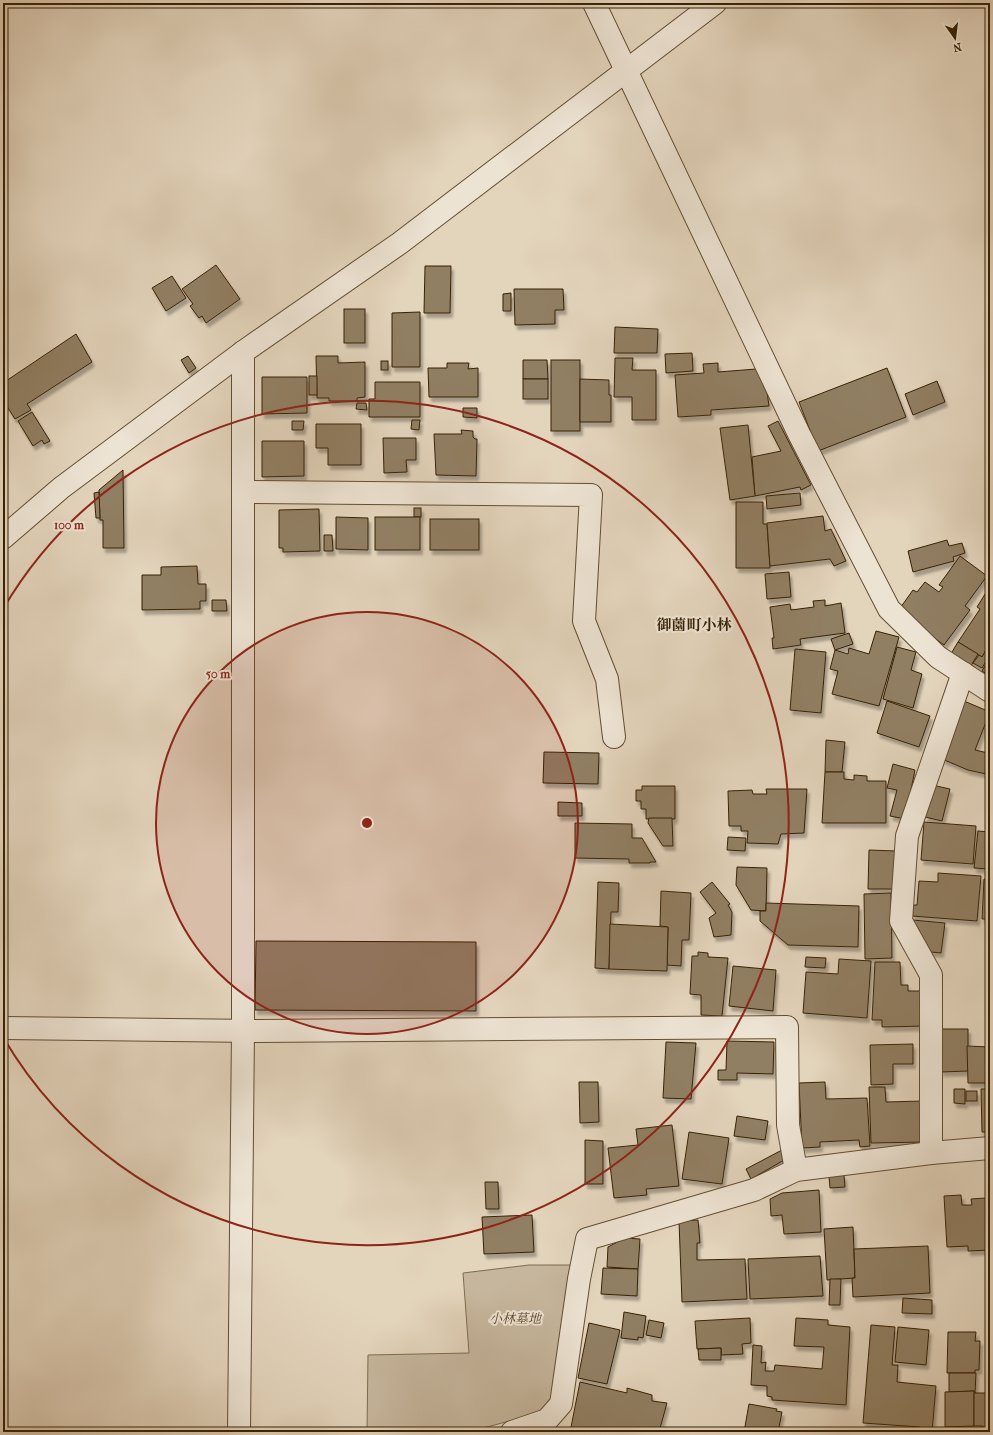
<svg xmlns="http://www.w3.org/2000/svg" width="993" height="1435" viewBox="0 0 993 1435" font-family="'IM FELL French Canon','Noto Serif JP',serif">
<style>
.green{fill:#c6b69d;stroke:#7f6c50}
.building{fill:#917f64;stroke:#382204;filter:url(#shadow)}
.lines{fill:none;stroke-linecap:round;stroke-linejoin:round}
.minor-casing{stroke:#634e32;stroke-width:24}
.minor{stroke:#ede3d3;stroke-width:22}
.ring{fill:none;stroke:#8f2418;stroke-width:2}
.labels{text-anchor:middle;dominant-baseline:central;stroke-width:4;stroke-linejoin:round;paint-order:stroke}
.park-label{font-size:13px;font-style:italic;fill:#5c472a;stroke:#ede3d3}
.quarter-label{font-size:15px;font-weight:bold;fill:#382204;stroke:#ede3d3}
.centre{fill:#8f2418;stroke:#ede3d3;stroke-width:2}
.ring-label{font-size:12px;text-anchor:middle;font-weight:bold;fill:#8f2418;stroke:#ede3d3;stroke-width:4;stroke-linejoin:round;paint-order:stroke}
</style>
<defs>
<filter id="shadow"><feDropShadow dx="2.5" dy="4.5" stdDeviation="1" flood-color="#0004"/></filter>
</defs>
<rect width="100%" height="100%" fill="#e3d4bc"/>
<filter id="stains"><feTurbulence type="fractalNoise" baseFrequency=".005" numOctaves="4"/><feColorMatrix values="0 0 0 0 .2 0 0 0 0 .09 0 0 0 0 .02 0 0 0 .5 -.17"/></filter>
<radialGradient id="worn" r=".72"><stop offset=".6" stop-color="#630" stop-opacity="0"/><stop offset="1" stop-color="#630" stop-opacity=".3"/></radialGradient>
<polygon class="green" points="529,1265 571,1265 553,1399 542,1412 469,1432 367,1432 368,1355 469,1353 463,1273"/>
<g class="building">
<polygon points="216,265 240,299 206,323 202,316 199,318 190,306 193,304 182,289"/>
<polygon points="425,266 451,266 450,313 424,313"/>
<polygon points="172,276 186,298 166,311 152,288"/>
<polygon points="514,289 563,289 564,310 555,310 555,324 515,325"/>
<polygon points="511,293 511,311 503,311 503,294"/>
<rect x="344" y="309" width="21" height="34"/>
<polygon points="420,312 420,367 392,367 392,313"/>
<polygon points="615,327 658,329 657,353 614,353"/>
<polygon points="76,334 92,362 27,404 31,410 15,419 3,400 3,383"/>
<polygon points="692,353 693,371 666,373 665,354"/>
<polygon points="188,356 196,368 189,373 181,360"/>
<polygon points="316,356 338,356 338,363 365,362 365,397 357,398 357,401 329,401 329,398 317,398"/>
<polygon points="615,358 633,358 632,370 656,370 656,420 632,420 632,397 614,397"/>
<polygon points="523,360 547,360 548,379 523,379"/>
<rect x="551" y="360" width="29" height="71"/>
<rect x="381" y="361" width="7" height="9"/>
<polygon points="447,363 469,363 468,369 478,368 478,397 429,397 428,368 447,368"/>
<polygon points="718,363 718,372 756,369 767,392 769,406 711,410 711,415 678,417 675,375 704,373 703,364"/>
<polygon points="887,368 906,417 818,451 799,402"/>
<rect x="309" y="376" width="8" height="19"/>
<polygon points="262,377 307,377 307,413 262,414"/>
<rect x="523" y="379" width="25" height="20"/>
<polygon points="580,379 609,380 609,395 611,395 611,422 580,422"/>
<polygon points="937,381 945,402 913,415 905,394"/>
<polygon points="375,382 420,382 420,417 369,417 369,399 375,399"/>
<polygon points="357,403 366,403 367,410 356,409"/>
<polygon points="463,408 477,408 477,418 463,417"/>
<polygon points="32,412 50,441 44,444 42,440 33,446 18,421"/>
<polygon points="412,420 420,420 419,430 411,429"/>
<polygon points="292,421 304,421 303,430 292,430"/>
<polygon points="778,421 811,485 801,490 800,487 755,496 752,457 781,451 768,426"/>
<polygon points="316,424 361,424 361,465 328,465 328,448 316,448"/>
<polygon points="748,425 755,496 730,500 720,428"/>
<polygon points="461,430 473,431 473,437 475,439 477,439 476,476 436,475 434,434 462,434"/>
<polygon points="383,438 416,438 416,460 406,460 407,472 384,473"/>
<polygon points="262,441 304,441 304,476 262,477"/>
<polygon points="123,470 124,548 103,548 103,520 100,520 99,490"/>
<polygon points="99,492 100,518 96,518 94,493"/>
<polygon points="800,493 801,505 767,509 766,496"/>
<polygon points="736,502 763,502 763,524 767,524 770,568 736,568"/>
<rect x="414" y="508" width="7" height="9"/>
<polygon points="319,509 320,551 283,552 283,548 279,548 279,510"/>
<polygon points="823,516 825,531 831,529 846,561 834,566 830,559 770,566 767,523"/>
<polygon points="336,517 368,518 368,550 336,549"/>
<rect x="375" y="517" width="45" height="33"/>
<rect x="430" y="519" width="49" height="31"/>
<polygon points="324,535 332,535 333,551 324,551"/>
<polygon points="947,540 949,546 962,543 965,553 953,557 954,561 913,572 908,551"/>
<polygon points="960,556 987,576 965,606 970,610 944,645 898,611 913,590 917,592 925,582 939,592 943,587 939,585"/>
<polygon points="197,566 198,584 206,584 206,601 200,601 200,609 142,610 142,575 161,575 161,567"/>
<polygon points="789,572 791,597 767,599 765,574"/>
<polygon points="987,591 990,593 990,643 982,657 958,642 980,609 977,607"/>
<polygon points="212,600 226,600 227,611 212,611"/>
<polygon points="825,600 825,606 841,603 845,633 800,639 801,645 773,649 772,638 774,638 770,607 790,604 791,610 814,607 813,601"/>
<polygon points="876,631 899,637 879,706 832,694 838,671 830,669 835,650 848,654 849,648 869,654"/>
<polygon points="849,633 853,644 835,650 831,639"/>
<polygon points="958,642 978,654 969,669 949,657"/>
<polygon points="990,643 990,655 982,668 973,663 979,655 982,657"/>
<polygon points="897,647 916,652 911,670 922,674 913,708 883,699"/>
<polygon points="795,649 826,652 821,713 790,710"/>
<polygon points="990,657 990,676 982,671"/>
<polygon points="887,701 930,716 919,747 877,733"/>
<polygon points="964,701 990,712 975,750 988,753 986,774 968,770 942,759"/>
<polygon points="826,740 845,742 842,772 825,772"/>
<polygon points="544,752 599,753 598,784 543,783"/>
<polygon points="989,752 990,752 990,794 987,794 990,776 986,775"/>
<polygon points="893,764 915,770 905,819 890,816 897,790 887,788"/>
<polygon points="825,772 844,772 844,779 854,780 854,775 867,776 867,781 886,781 886,823 822,823"/>
<polygon points="932,785 950,789 942,821 925,817"/>
<polygon points="642,786 675,786 675,819 646,819 646,809 641,809 641,801 636,801 636,790 642,790"/>
<polygon points="766,789 807,789 804,833 781,834 778,844 747,843 748,831 741,831 741,826 729,826 728,791 752,790 753,794 767,794"/>
<polygon points="558,802 582,803 582,816 558,816"/>
<polygon points="649,818 672,818 673,846 663,846 648,823"/>
<polygon points="924,822 976,826 973,864 921,860"/>
<polygon points="575,823 632,824 632,838 642,838 656,862 650,862 650,863 629,863 629,859 575,858"/>
<polygon points="978,831 990,832 988,869 974,868"/>
<polygon points="728,837 746,838 745,851 727,850"/>
<polygon points="869,850 896,851 894,889 868,889"/>
<polygon points="737,867 767,868 766,911 751,910 736,885"/>
<polygon points="938,873 981,876 977,921 912,916 913,905 917,905 919,881 938,882"/>
<polygon points="984,879 990,879 990,919 982,919"/>
<polygon points="598,882 619,883 618,912 611,912 609,969 595,968"/>
<polygon points="712,882 730,904 728,905 732,912 731,935 714,937 709,918 716,913 700,892"/>
<polygon points="661,891 691,893 689,940 682,940 681,966 667,965 668,927 660,926"/>
<polygon points="891,893 892,958 865,959 864,894"/>
<polygon points="766,903 859,906 858,947 788,945 760,921 760,911 766,911"/>
<polygon points="913,920 945,923 941,953 931,952"/>
<polygon points="610,924 668,927 667,971 609,969"/>
<polygon points="256,941 476,942 476,1011 255,1010"/>
<polygon points="698,952 708,953 708,957 728,958 722,1016 701,1015 701,995 690,994 692,956 698,956"/>
<polygon points="806,957 826,958 825,968 805,967"/>
<polygon points="839,959 871,961 867,1018 803,1013 806,972 838,974"/>
<polygon points="875,962 900,962 901,985 908,985 908,991 925,991 926,1026 882,1027 882,1020 872,1020"/>
<polygon points="733,966 776,970 773,1011 729,1006"/>
<polygon points="940,1029 968,1029 968,1071 941,1072"/>
<polygon points="727,1041 774,1042 773,1074 737,1073 737,1080 718,1080 718,1070 726,1070"/>
<polygon points="666,1042 696,1043 691,1099 663,1098"/>
<polygon points="913,1044 913,1064 893,1064 893,1084 871,1085 870,1045"/>
<polygon points="967,1046 990,1047 990,1083 968,1083"/>
<polygon points="579,1082 598,1082 599,1122 580,1123"/>
<polygon points="825,1082 826,1099 867,1098 870,1146 860,1147 859,1140 820,1142 820,1147 802,1148 799,1083"/>
<polygon points="869,1087 885,1087 886,1102 923,1101 925,1142 871,1143"/>
<polygon points="954,1089 965,1089 965,1104 954,1103"/>
<polygon points="981,1089 990,1089 990,1132 982,1132"/>
<rect x="966" y="1091" width="11" height="10"/>
<polygon points="737,1116 768,1121 765,1140 734,1136"/>
<polygon points="672,1125 679,1186 646,1189 647,1195 614,1198 608,1148 638,1145 636,1129"/>
<polygon points="689,1132 729,1138 722,1184 682,1179"/>
<polygon points="585,1140 603,1141 603,1184 585,1184"/>
<polygon points="782,1150 786,1159 751,1179 746,1169"/>
<polygon points="844,1175 845,1187 830,1188 829,1176"/>
<polygon points="485,1182 498,1182 499,1209 486,1209"/>
<polygon points="819,1190 821,1232 784,1234 782,1215 771,1216 770,1199 782,1193"/>
<polygon points="961,1195 962,1205 972,1205 971,1199 986,1198 986,1206 990,1205 990,1250 968,1251 968,1246 947,1247 944,1196"/>
<polygon points="532,1215 534,1252 484,1254 482,1217"/>
<polygon points="698,1220 700,1243 697,1243 697,1260 745,1259 747,1299 682,1302 679,1221"/>
<polygon points="853,1227 855,1278 827,1280 824,1229"/>
<polygon points="625,1238 640,1239 638,1269 607,1267 608,1247"/>
<polygon points="928,1246 930,1293 853,1297 852,1278 855,1278 854,1249"/>
<polygon points="820,1256 823,1296 750,1299 748,1259"/>
<polygon points="603,1268 638,1269 637,1296 601,1294"/>
<polygon points="830,1279 841,1279 840,1305 829,1305"/>
<polygon points="903,1298 932,1300 932,1314 902,1313"/>
<polygon points="624,1312 646,1316 643,1338 638,1337 638,1340 621,1338"/>
<polygon points="750,1318 751,1343 742,1344 743,1354 721,1355 721,1348 697,1349 695,1321"/>
<polygon points="796,1318 828,1320 828,1325 850,1327 846,1405 772,1400 772,1397 767,1396 767,1386 751,1385 753,1345 762,1346 761,1363 766,1362 765,1371 774,1371 775,1365 822,1369 824,1347 794,1346"/>
<polygon points="649,1320 664,1323 661,1338 646,1335"/>
<polygon points="589,1323 620,1330 607,1384 578,1378"/>
<polygon points="871,1325 895,1327 892,1365 898,1365 897,1382 936,1386 932,1432 920,1432 920,1427 863,1423"/>
<polygon points="898,1327 929,1330 926,1365 895,1362"/>
<polygon points="948,1332 976,1332 975,1341 980,1341 979,1370 975,1370 975,1373 947,1373"/>
<polygon points="721,1348 721,1360 699,1360 698,1349"/>
<polygon points="949,1373 976,1373 975,1393 974,1391 949,1392"/>
<polygon points="580,1382 627,1393 627,1388 652,1395 652,1401 667,1403 659,1432 570,1432"/>
<polygon points="974,1391 974,1426 945,1427 945,1392"/>
<polygon points="974,1393 990,1393 990,1428 984,1428 983,1426 974,1426"/>
<polygon points="749,1404 777,1409 776,1411 782,1412 778,1432 744,1432"/>
<polygon points="946,1427 979,1428 979,1432 946,1432"/>
<polygon points="688,1428 704,1432 687,1432"/>
<polygon points="665,1429 681,1432 664,1432"/>
</g>
<g class="lines">
<g class="minor-casing">
<g id="minor">
<polyline points="594,3 799,434 889,609 938,657 990,691"/>
<polyline points="243,492 591,495 584,621 607,679 614,737"/>
<polyline points="3,538 61,488 243,352 400,243 715,3"/>
<polyline points="3,1028 258,1031 787,1027 788,1125 796,1170"/>
<polyline points="931,1153 931,975 901,921 907,836 963,673"/>
<polyline points="239,1432 243,1030 243,352"/>
<polyline points="512,1432 547,1420 561,1404 579,1279 587,1239 754,1190 796,1170 931,1153 990,1148"/>
</g>
</g>
<use href="#minor" class="minor"/>
</g>
<circle cx="367" cy="823" r="211" fill="#8f2418" fill-opacity=".12"/>
<g class="ring">
<circle cx="367" cy="823" r="211"/>
<path d="M3 609A422 422 0 1 1 3 1037"/>
</g>
<g class="labels">
<g class="park-label">
<text x="515" y="1318">小林墓地</text>
</g>
<g class="quarter-label">
<text x="694" y="625">御薗町小林</text>
</g>
</g>
<circle cx="367" cy="823" r="6" class="centre"/>
<g class="ring-label">
<text x="69" y="529">100 m</text>
<text x="218" y="678">50 m</text>
</g>
<rect width="993" height="1435" fill="none" stroke="#e3d4bc" stroke-width="16"/>
<rect x="4" y="4" width="985" height="1427" fill="none" stroke="#382204" stroke-width="2"/>
<rect x="8" y="8" width="977" height="1419" fill="none" stroke="#382204"/>
<g transform="translate(955 38) rotate(166)" stroke="#ede3d3" stroke-width="3" paint-order="stroke">
<path d="M0-3L7 15L0 10L-7 15Z" fill="#382204"/>
<text y="-6" font-size="11" font-weight="bold" text-anchor="middle" fill="#382204">N</text>
</g>
<rect width="100%" height="100%" filter="url(#stains)"/>
<rect width="100%" height="100%" fill="url(#worn)"/>
</svg>
